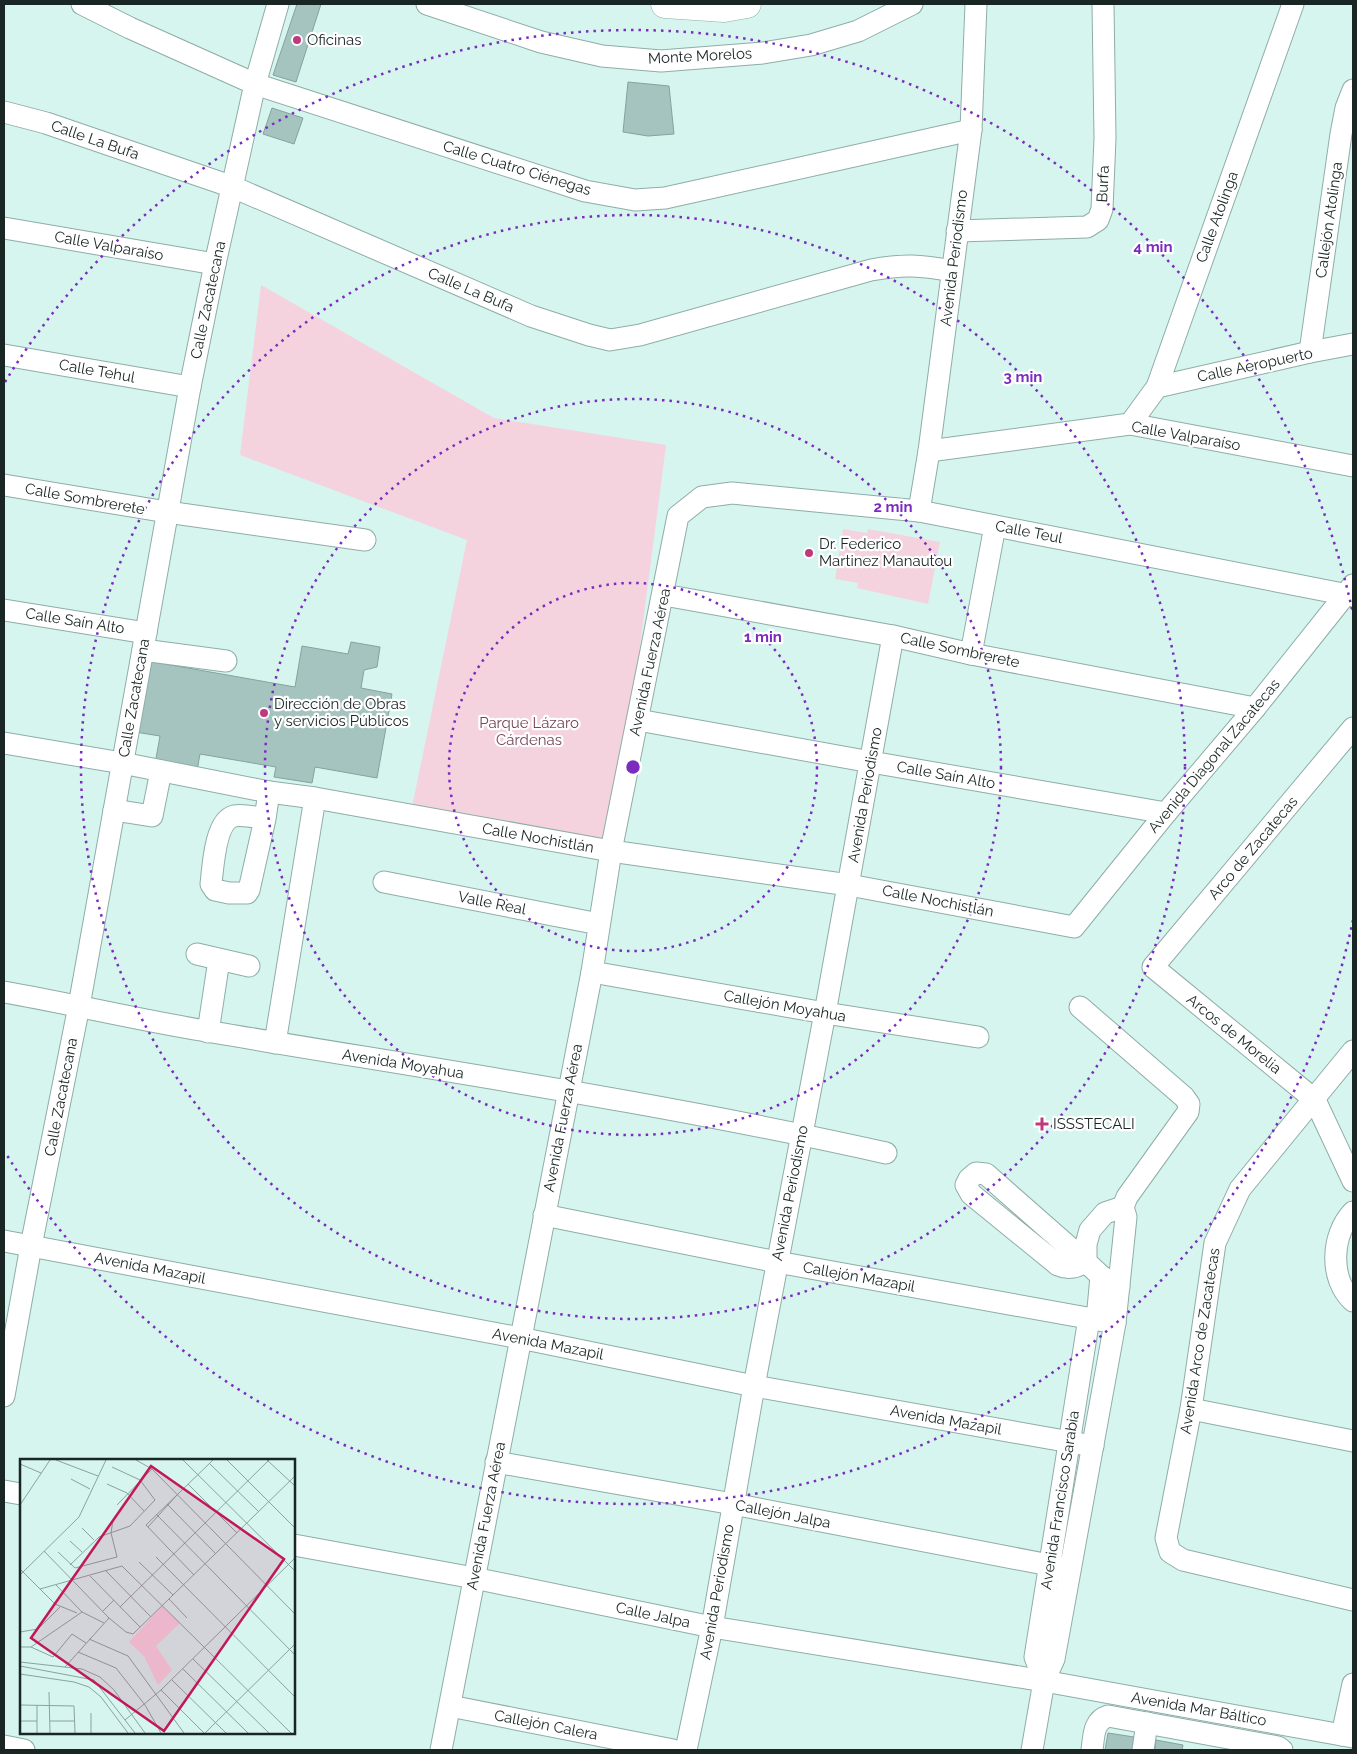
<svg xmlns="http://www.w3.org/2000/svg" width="1357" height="1754" viewBox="0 0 1357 1754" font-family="Raleway,sans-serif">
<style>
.green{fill:#f4d3df}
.building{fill:#a6c4bf;stroke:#85a29d}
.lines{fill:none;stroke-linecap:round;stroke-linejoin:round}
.minor-casing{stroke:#8fada8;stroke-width:23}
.highway-casing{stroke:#8fada8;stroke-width:29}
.minor{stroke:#fff;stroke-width:21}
.highway{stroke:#fff;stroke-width:28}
.ring{fill:none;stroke:#7b2cbf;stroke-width:2.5;stroke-dasharray:2.5 5}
.poi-dot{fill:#be397d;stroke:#fff;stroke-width:2}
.labels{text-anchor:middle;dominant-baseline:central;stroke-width:4.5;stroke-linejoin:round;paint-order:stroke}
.poi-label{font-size:15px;fill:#1a2624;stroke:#fff;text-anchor:start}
.street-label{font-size:15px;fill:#1a2624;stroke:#fff}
.park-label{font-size:15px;fill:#76465a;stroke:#fff}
.inset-road{fill:none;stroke:#8ba29e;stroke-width:1}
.view{fill:#c2185b;fill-opacity:0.15;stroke:#c2185b;stroke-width:2.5}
.inset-edge{fill:none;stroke:#1a2624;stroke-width:2.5}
.centre{fill:#7b2cbf;stroke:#fff;stroke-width:2.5}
.ring-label{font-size:15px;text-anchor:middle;font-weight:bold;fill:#7b2cbf;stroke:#fff;stroke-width:4.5;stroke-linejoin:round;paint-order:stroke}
</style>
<rect width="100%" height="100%" fill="#d6f5ef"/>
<g class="green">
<polygon points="261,285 494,418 666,445 614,847 411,812 467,540 240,455"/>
<polygon points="843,529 867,533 868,529 940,542 928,604 857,588 858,583 835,579"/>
</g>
<g class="building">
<polygon points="297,4 321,4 296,82 273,75"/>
<polygon points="628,82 669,86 674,134 648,136 623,132"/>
<polygon points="272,108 303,118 294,144 263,134"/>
<polygon points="351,642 380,647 377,667 364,670 361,688 392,694 377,778 315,767 312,783 274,777 276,767 200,754 197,771 155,764 160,736 135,732 148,661 295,687 302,646 348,654"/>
<polygon points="1108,1733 1134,1737 1132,1750 1105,1750"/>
<polygon points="1156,1740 1183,1745 1182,1750 1155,1750"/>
</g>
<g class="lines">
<g class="minor-casing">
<g id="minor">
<polyline points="82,4 130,28 255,84 585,191 635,200 665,198 971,130"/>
<polyline points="427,4 541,42 602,56 661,61 763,53 811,45 858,31 912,4"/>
<path d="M4 112 46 123 233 187 531 316 589 335 610 340 640 335 871 270C904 264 920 265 952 271"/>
<polyline points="4,228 215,264"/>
<polyline points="957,231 1087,227 1098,220 1102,209 1105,138 1103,4"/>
<polyline points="1310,352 1341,134 1346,108 1353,90"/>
<polyline points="4,355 190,387"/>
<polyline points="1157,387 1310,352 1353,344"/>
<polyline points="1130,424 1157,387 1293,4"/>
<polyline points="929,451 1130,424 1353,466"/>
<polyline points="4,485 167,512 365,540"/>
<polyline points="919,511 929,451 971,130 976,4"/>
<polyline points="664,595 893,636 971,654 1255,708"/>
<polyline points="4,610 146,633"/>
<polyline points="143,650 226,661"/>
<polyline points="971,654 995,526"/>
<polyline points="638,720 871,762 1166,813"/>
<polyline points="1353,728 1153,967 1315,1100 1353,1181"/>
<polyline points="4,743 122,763 269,792 315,798 611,851 849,885 1074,927 1166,813 1255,708 1353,585"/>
<polyline points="114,810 152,816 161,771"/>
<path d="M265 819C255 817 243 814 234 816 215 821 213 867 211 884L215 890 229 893H247L249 890 265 819 269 792"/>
<polyline points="384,882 599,924"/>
<polyline points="197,954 249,966"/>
<polyline points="592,972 825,1013 978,1037"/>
<path d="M4 992C73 1004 142 1021 212 1032 437 1070 663 1103 886 1153"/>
<polyline points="208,1032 219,960"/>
<polyline points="275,1043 315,798"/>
<polyline points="1353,1051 1240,1189 1215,1243 1191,1409 1166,1538 1170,1552 1183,1560 1353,1600"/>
<path d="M976 1173 986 1174 1086 1262C1076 1267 1069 1270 1058 1265L971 1194 966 1185 969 1179Z"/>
<path d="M1353 1212C1331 1235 1329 1279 1353 1301"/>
<polyline points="544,1215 777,1262 1115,1323"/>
<polyline points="4,1241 520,1338 754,1386 1093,1446"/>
<polyline points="1119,1287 1101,1276 1086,1262 1086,1244 1090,1230 1105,1213 1123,1207"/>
<polyline points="1097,1320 1101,1276"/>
<polyline points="4,1396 31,1246 79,1006 190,387 215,264 255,84 278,4"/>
<polyline points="1191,1409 1353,1441"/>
<polyline points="496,1462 733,1504 1070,1569"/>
<polyline points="4,1491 21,1494"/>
<polyline points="294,1545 474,1578 712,1627 1044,1681 1353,1737"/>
<polyline points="1044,1681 1035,1657 1089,1318"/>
<polyline points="450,1706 673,1750"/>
<polyline points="1342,1735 1353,1684"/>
<polyline points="4,1746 24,1750"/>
<polyline points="441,1750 592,972 611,851 678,516 702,497 732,493 919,511 1353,596"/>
<polyline points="686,1750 712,1627 754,1386 825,1013 893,636"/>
<polyline points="1032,1750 1044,1681 1054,1659 1115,1323 1126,1217 1123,1207 1127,1197 1188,1112 1189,1104 1184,1097 1080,1007"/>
<path d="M1092 1750C1094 1736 1093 1721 1108 1716L1278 1747 1282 1750"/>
<polyline points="1143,1750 1147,1723"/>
</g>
</g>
<g class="highway-casing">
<polyline id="highway" points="665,4 724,8 747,4"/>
</g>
<use href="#minor" class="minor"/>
<use href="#highway" class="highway"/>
</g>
<g class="ring">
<circle cx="633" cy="767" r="184"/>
<circle cx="633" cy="767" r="368"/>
<circle cx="633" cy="767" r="552"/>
<path d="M1353 920A736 736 0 0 1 5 1152M5 382A736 736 0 0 1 1353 614"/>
</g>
<g class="poi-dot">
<circle cx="297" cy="40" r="5"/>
<circle cx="809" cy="553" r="5"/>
<circle cx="264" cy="713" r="5"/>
<path d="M1039.5 1116.5h5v5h5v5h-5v5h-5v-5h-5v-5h5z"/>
</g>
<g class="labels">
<g class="poi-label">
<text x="307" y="40">Oficinas</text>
<text x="819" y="544">Dr. Federico<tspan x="819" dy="17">Martinez Manautou</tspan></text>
<text x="274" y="704">Dirección de Obras<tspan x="274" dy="17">y servicios Públicos</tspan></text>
<text x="1053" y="1124">ISSSTECALI</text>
</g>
<g class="street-label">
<text transform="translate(700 56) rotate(-3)">Monte Morelos</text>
<text transform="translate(95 140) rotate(19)">Calle La Bufa</text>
<text transform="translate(517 168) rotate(17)">Calle Cuatro Ciénegas</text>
<text transform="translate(1103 184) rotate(-87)">Burfa</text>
<text transform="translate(1217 217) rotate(-70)">Calle Atolinga</text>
<text transform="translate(1329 220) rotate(-82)">Callejón Atolinga</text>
<text transform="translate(109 246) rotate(10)">Calle Valparaíso</text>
<text transform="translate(954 258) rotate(-83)">Avenida Periodismo</text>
<text transform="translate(471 290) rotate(23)">Calle La Bufa</text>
<text transform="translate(208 300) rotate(-78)">Calle Zacatecana</text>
<text transform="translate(1255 365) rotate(-12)">Calle Aeropuerto</text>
<text transform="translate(97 371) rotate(10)">Calle Tehul</text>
<text transform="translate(1186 436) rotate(10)">Calle Valparaíso</text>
<text transform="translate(85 499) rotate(10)">Calle Sombrerete</text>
<text transform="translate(1029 532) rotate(11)">Calle Teul</text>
<text transform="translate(75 621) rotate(9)">Calle Saín Alto</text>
<text transform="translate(960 650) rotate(12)">Calle Sombrerete</text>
<text transform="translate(650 662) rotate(-78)">Avenida Fuerza Aérea</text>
<text transform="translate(134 698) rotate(-80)">Calle Zacatecana</text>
<text transform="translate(1214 756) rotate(-50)">Avenida Diagonal Zacatecas</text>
<text transform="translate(946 775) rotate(10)">Calle Saín Alto</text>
<text transform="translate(865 795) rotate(-80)">Avenida Periodismo</text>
<text transform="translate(538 838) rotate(10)">Calle Nochistlán</text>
<text transform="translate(1253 848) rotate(-50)">Arco de Zacatecas</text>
<text transform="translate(938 901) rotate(11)">Calle Nochistlán</text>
<text transform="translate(492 903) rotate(11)">Valle Real</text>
<text transform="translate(785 1006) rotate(10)">Callejón Moyahua</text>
<text transform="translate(1234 1034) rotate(39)">Arcos de Morelia</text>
<text transform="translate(403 1064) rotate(9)">Avenida Moyahua</text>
<text transform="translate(61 1097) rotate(-79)">Calle Zacatecana</text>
<text transform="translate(563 1118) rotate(-79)">Avenida Fuerza Aérea</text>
<text transform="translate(790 1193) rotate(-79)">Avenida Periodismo</text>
<text transform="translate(150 1268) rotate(11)">Avenida Mazapil</text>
<text transform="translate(859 1277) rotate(10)">Callejón Mazapil</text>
<text transform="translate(1200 1341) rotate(-81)">Avenida Arco de Zacatecas</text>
<text transform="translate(548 1344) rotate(11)">Avenida Mazapil</text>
<text transform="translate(946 1420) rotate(10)">Avenida Mazapil</text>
<text transform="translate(1060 1500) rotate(-81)">Avenida Francisco Sarabia</text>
<text transform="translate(783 1514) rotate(11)">Callejón Jalpa</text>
<text transform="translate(486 1516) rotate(-79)">Avenida Fuerza Aérea</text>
<text transform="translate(717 1592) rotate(-80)">Avenida Periodismo</text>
<text transform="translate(653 1615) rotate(12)">Calle Jalpa</text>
<text transform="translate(1199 1709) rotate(10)">Avenida Mar Báltico</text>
<text transform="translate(546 1725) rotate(11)">Callejón Calera</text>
</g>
<g class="park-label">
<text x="529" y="723">Parque Lázaro<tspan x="529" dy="17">Cárdenas</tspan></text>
</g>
</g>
<g transform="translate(20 1459)">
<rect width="275" height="275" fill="#d6f5ef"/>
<path d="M142 147 160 164 136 187 152 211 138 226 124 197 109 183Z" fill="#f4d3df"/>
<path class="inset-road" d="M36 1 78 17M116 1 132 10 275 155M163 1 275 112M207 1 275 69M247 1 275 27M189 4 239 53M0 5 21 14M51 20 70 30M87 25 107 34 124 52M168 25 217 74M147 45 196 95M0 46 30 1M97 46 132 10M136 55 275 196M128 68 157 36M62 69 74 81M50 82 62 93M24 92 89 159 106 173 113 175 275 17M38 93 55 109 97 98 91 74 93 61M136 98 275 238M119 103 153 136M50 106 79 78 110 67 135 41 120 21 92 8M1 111 35 145 57 154M86 112 131 158M0 116 59 58 86 1M174 116 126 66 193 1M70 117 120 168M36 126 62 153 84 164M20 130 102 107 271 274M149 140 167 159M100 148 249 1M83 152 94 141M0 173 18 170 40 148M69 180 108 197 164 274M0 188H11L62 153M11 188 33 198 52 175 66 184M58 193 96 209 125 246 141 274M173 200 249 274M0 203 62 210 80 218 94 231 125 274M0 207 74 221 115 274M45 208 89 159M163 210 228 274M0 215 54 223 69 228 81 238 108 274M152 221 206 274M141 231 184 274M29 233 30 274M0 246 54 247 55 274M17 246V274M105 261 141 231 275 99M0 262H17M30 262H55M71 274V254M185 274 275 185"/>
<path class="view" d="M131 7 264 100 144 272 11 179Z"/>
<rect width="275" height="275" class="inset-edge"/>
</g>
<circle cx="633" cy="767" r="8" class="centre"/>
<g class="ring-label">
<text x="1153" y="252">4 min</text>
<text x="1023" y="382">3 min</text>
<text x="893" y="512">2 min</text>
<text x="763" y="642">1 min</text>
</g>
<rect width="1357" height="1754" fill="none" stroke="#1a2624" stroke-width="10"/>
</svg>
